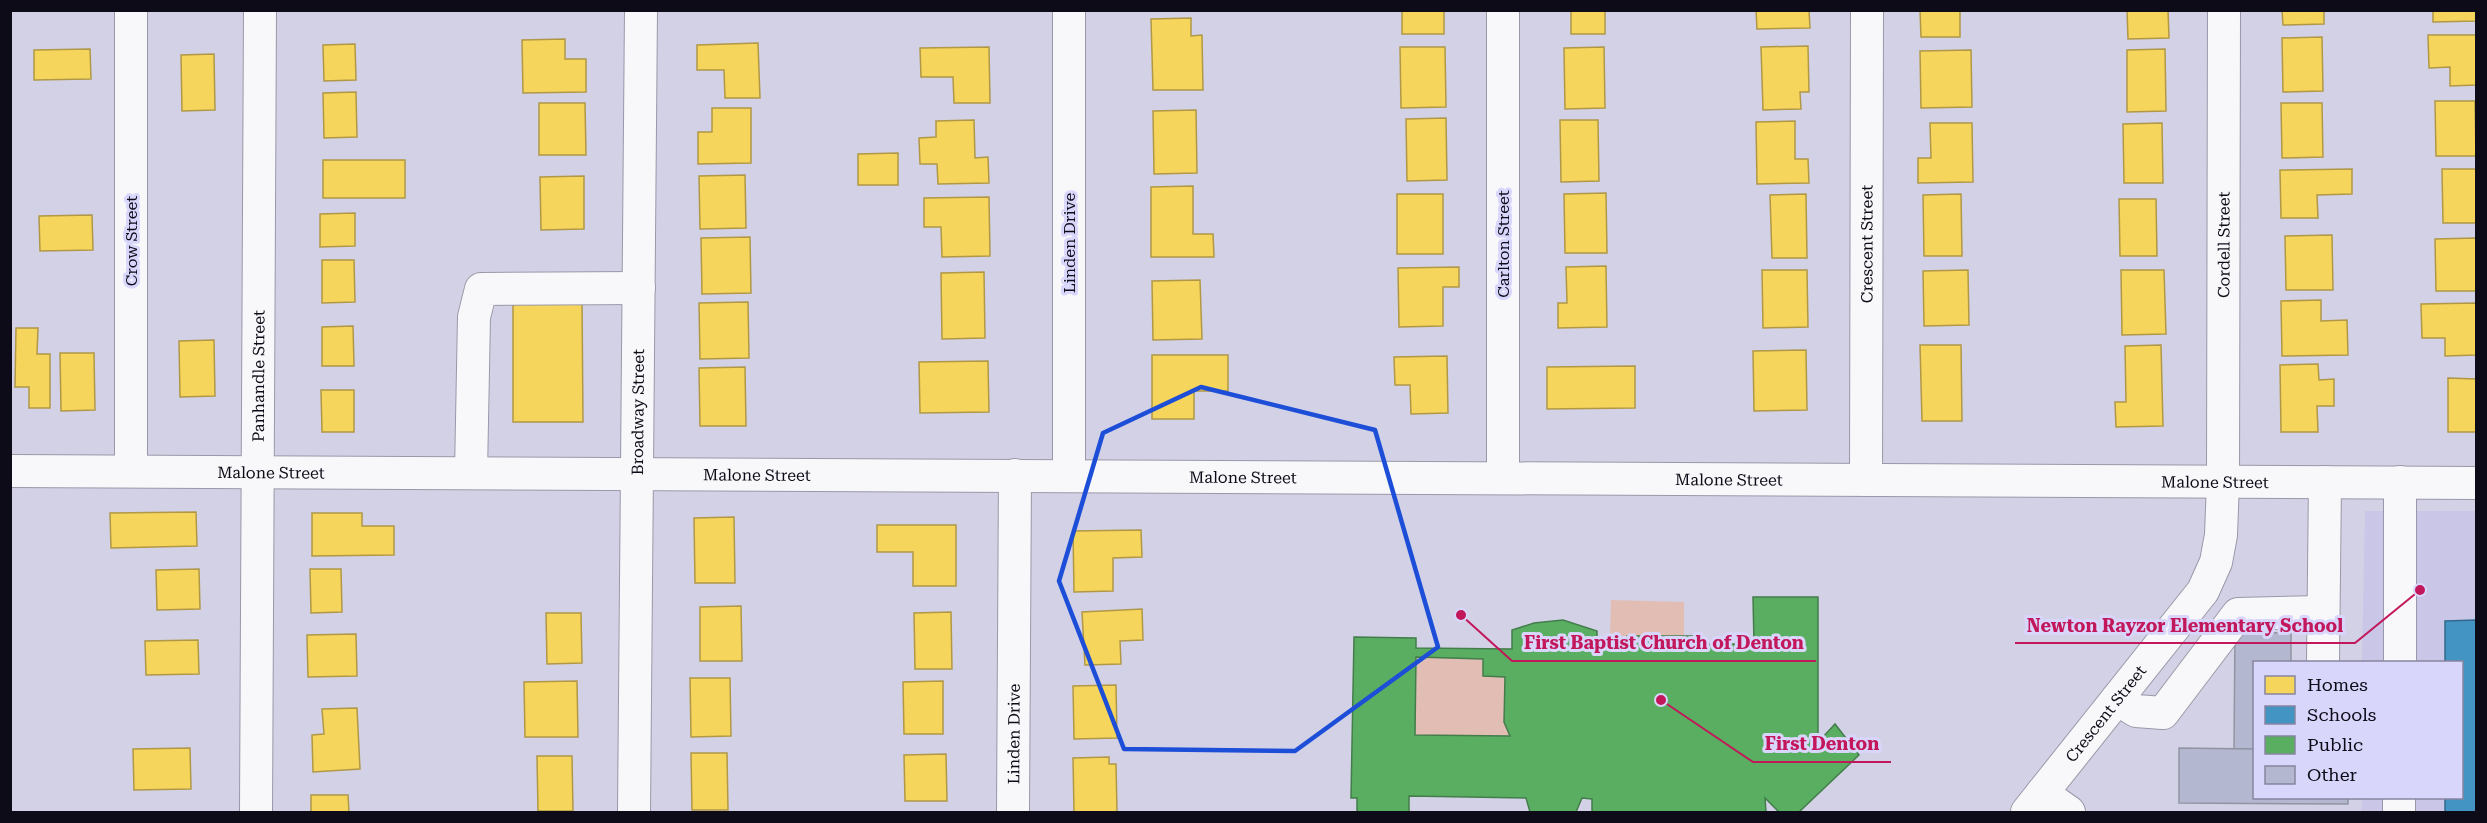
<svg xmlns="http://www.w3.org/2000/svg" width="2487" height="823" viewBox="0 0 2487 823" font-family="'Roboto Serif',serif">
<style>
.built{fill:#c9c6e7}
.green{fill:#e2bdb4}
.homes{fill:#f6d55c;stroke:#b09847;stroke-width:1.5}
.schools{fill:#4393c3;stroke:#326a8f;stroke-width:1.5}
.public{fill:#5aae61;stroke:#437d4b;stroke-width:1.5;fill-rule:evenodd}
.building{fill:#b3b7d0;stroke:#9394a3;stroke-width:1.5}
.lines{fill:none;stroke-linecap:round;stroke-linejoin:round}
.minor-casing{stroke:#9a98a8;stroke-width:34}
.minor{stroke:#f8f8fb;stroke-width:32}
.marked{fill:none;stroke:#1d4ed8;stroke-width:4.5;stroke-linejoin:round}
.labels{text-anchor:middle;dominant-baseline:central;stroke-width:6;stroke-linejoin:round;paint-order:stroke}
.street-label{font-size:16px;fill:#0c0b17;stroke:#d9d6fb}
.leader{fill:none;stroke:#c2185b;stroke-width:2}
.callout-dot{fill:#c2185b;stroke:#d9d6fb;stroke-width:2}
.callout-label{font-size:18px;text-anchor:middle;font-weight:bold;fill:#c2185b;stroke:#d9d6fb;stroke-width:6;stroke-linejoin:round;paint-order:stroke}
</style>
<rect width="100%" height="100%" fill="#d3d1e6"/>
<polygon class="built" points="2365,511 2476,511 2476,812 2361,812 2362,798 2462,798 2462,662 2362,662"/>
<g class="green">
<polygon points="1611,600 1684,602 1684,636 1610,636"/>
<polygon points="1416,657 1483,659 1483,676 1505,677 1510,736 1415,735"/>
</g>
<g class="homes">
<rect x="1402" y="10" width="42" height="24"/>
<rect x="1571" y="10" width="34" height="24"/>
<polygon points="1756,10 1809,10 1810,28 1757,29"/>
<polygon points="1920,10 1960,10 1960,37 1921,37"/>
<polygon points="2127,10 2168,10 2169,38 2128,39"/>
<polygon points="2282,10 2324,10 2324,24 2283,25"/>
<polygon points="2433,10 2476,10 2476,21 2433,22"/>
<polygon points="1191,18 1191,36 1202,35 1203,90 1153,90 1151,19"/>
<polygon points="2428,35 2476,35 2476,85 2450,86 2450,67 2429,68"/>
<polygon points="2322,37 2323,91 2283,92 2282,38"/>
<polygon points="565,39 565,59 586,59 586,92 523,93 522,40"/>
<polygon points="758,43 760,98 725,98 724,70 697,70 697,45"/>
<polygon points="355,44 356,80 324,81 323,45"/>
<polygon points="1808,46 1809,92 1800,92 1801,109 1763,110 1761,47"/>
<polygon points="989,47 990,103 954,103 953,77 921,77 920,48"/>
<polygon points="1400,47 1445,47 1446,107 1401,108"/>
<polygon points="1604,47 1605,108 1565,109 1564,48"/>
<polygon points="90,49 91,79 34,80 34,50"/>
<polygon points="2165,49 2166,111 2127,112 2127,50"/>
<polygon points="1971,50 1972,107 1921,108 1920,51"/>
<polygon points="214,54 215,110 182,111 181,55"/>
<polygon points="356,92 357,137 324,138 323,93"/>
<polygon points="2435,101 2475,101 2476,156 2436,156"/>
<polygon points="539,103 585,103 586,155 539,155"/>
<polygon points="2281,103 2322,103 2323,157 2282,158"/>
<polygon points="712,108 751,108 751,163 698,164 698,132 712,132"/>
<polygon points="1196,110 1197,173 1154,174 1153,111"/>
<polygon points="1446,118 1447,180 1407,181 1406,119"/>
<polygon points="974,120 975,158 988,157 989,183 938,184 937,164 920,164 919,138 936,137 936,121"/>
<polygon points="1560,120 1598,120 1599,181 1561,182"/>
<polygon points="1795,121 1795,159 1808,159 1809,183 1757,184 1756,122"/>
<polygon points="1930,123 1972,123 1973,182 1918,183 1918,158 1931,158"/>
<polygon points="2162,123 2163,183 2124,183 2123,124"/>
<polygon points="898,153 898,185 858,185 858,154"/>
<rect x="323" y="160" width="82" height="38"/>
<polygon points="2352,169 2352,194 2317,195 2318,218 2281,218 2280,170"/>
<polygon points="2442,169 2476,169 2476,223 2443,223"/>
<polygon points="745,175 746,228 700,229 699,176"/>
<polygon points="584,176 584,229 541,230 540,177"/>
<polygon points="1193,186 1193,234 1213,234 1214,257 1151,257 1151,187"/>
<polygon points="1606,193 1607,253 1565,253 1564,194"/>
<rect x="1397" y="194" width="46" height="60"/>
<polygon points="1806,194 1807,258 1772,258 1770,195"/>
<polygon points="1961,194 1962,256 1924,256 1923,195"/>
<polygon points="989,197 990,256 942,257 941,227 924,227 924,198"/>
<polygon points="2119,199 2156,199 2157,256 2120,256"/>
<polygon points="355,213 355,246 320,247 320,214"/>
<polygon points="92,215 93,250 40,251 39,216"/>
<polygon points="2332,235 2333,290 2286,290 2285,236"/>
<polygon points="750,237 751,293 702,294 701,238"/>
<polygon points="2476,238 2476,291 2436,291 2435,239"/>
<polygon points="322,260 354,260 355,302 322,303"/>
<polygon points="1606,266 1607,327 1558,328 1558,303 1567,303 1566,267"/>
<polygon points="1459,267 1459,287 1443,287 1443,326 1399,327 1398,268"/>
<polygon points="1762,270 1807,270 1808,327 1763,328"/>
<polygon points="1968,270 1969,325 1924,326 1923,271"/>
<polygon points="2121,270 2164,270 2166,334 2122,335"/>
<polygon points="984,272 985,338 942,339 941,273"/>
<polygon points="1200,280 1202,339 1153,340 1152,281"/>
<polygon points="513,299 582,299 583,422 513,422"/>
<polygon points="2321,300 2321,321 2347,320 2348,355 2282,356 2281,301"/>
<polygon points="748,302 749,358 700,359 699,303"/>
<polygon points="2476,303 2476,355 2445,356 2445,338 2422,338 2421,304"/>
<polygon points="353,326 354,366 322,366 322,327"/>
<polygon points="16,328 38,328 37,354 50,354 50,408 29,408 29,387 15,387"/>
<polygon points="214,340 215,396 180,397 179,341"/>
<polygon points="1920,345 1961,345 1962,421 1922,421"/>
<polygon points="2161,345 2163,426 2116,427 2115,402 2126,402 2125,346"/>
<polygon points="1806,350 1807,410 1754,411 1753,351"/>
<polygon points="60,353 94,353 95,410 61,411"/>
<polygon points="1152,355 1228,355 1228,391 1194,391 1194,419 1152,419"/>
<polygon points="1447,356 1448,413 1411,414 1410,385 1395,385 1394,357"/>
<polygon points="988,361 989,412 920,413 919,362"/>
<polygon points="2318,364 2319,380 2334,379 2334,406 2317,406 2318,432 2281,432 2280,365"/>
<polygon points="1635,366 1635,408 1547,409 1547,367"/>
<polygon points="745,367 746,426 700,426 699,368"/>
<polygon points="2448,378 2476,379 2476,432 2448,432"/>
<polygon points="321,390 354,390 354,432 322,432"/>
<polygon points="196,512 197,546 111,548 110,513"/>
<polygon points="312,513 362,513 362,526 394,526 394,555 312,556"/>
<polygon points="734,517 735,583 695,583 694,518"/>
<polygon points="877,525 956,525 956,586 913,586 913,552 877,552"/>
<polygon points="1141,530 1142,557 1113,558 1113,591 1074,592 1073,531"/>
<polygon points="199,569 200,609 157,610 156,570"/>
<polygon points="310,569 341,569 342,612 311,613"/>
<polygon points="741,606 742,661 700,661 700,607"/>
<polygon points="1142,609 1143,640 1120,641 1121,664 1085,665 1082,612"/>
<polygon points="951,612 952,669 915,669 914,613"/>
<polygon points="546,613 581,613 582,663 547,664"/>
<polygon points="356,634 357,676 308,677 307,635"/>
<polygon points="198,640 199,674 146,675 145,641"/>
<polygon points="690,678 730,678 731,736 691,737"/>
<polygon points="577,681 578,737 525,737 524,682"/>
<polygon points="943,681 943,734 904,734 903,682"/>
<polygon points="1116,685 1117,738 1074,739 1073,686"/>
<polygon points="357,708 360,769 313,772 312,735 324,734 322,709"/>
<polygon points="190,748 191,789 134,790 133,749"/>
<polygon points="691,753 727,753 728,810 692,810"/>
<polygon points="946,754 947,801 905,801 904,755"/>
<polygon points="537,756 572,756 573,811 538,811"/>
<polygon points="1109,757 1109,764 1116,764 1117,812 1074,812 1073,758"/>
<polygon points="311,795 348,795 349,812 311,812"/>
</g>
<polygon class="schools" points="2476,620 2476,812 2445,812 2445,798 2462,798 2462,662 2445,662 2445,621"/>
<path class="public" d="M1753 597H1818V734L1822 738 1835 724 1859 755 1799 812H1779L1765 798 1766 812H1592V799L1582 798 1576 812H1530L1526 798 1409 796V812H1357V798H1351L1354 637 1416 638V648L1512 649V630L1534 623 1563 620 1597 631V647H1627V636H1697L1696 644H1754ZM1416 657 1483 659V676L1505 677 1504 722 1510 736 1415 735Z"/>
<g class="building">
<polygon points="2235,632 2291,633 2291,662 2254,662 2254,749 2234,749"/>
<polygon points="2179,748 2254,749 2254,798 2348,798 2348,804 2179,803"/>
</g>
<g class="lines">
<g class="minor-casing">
<g id="minor">
<polyline points="1503,10 1503,478"/>
<path id="s1" d="M10 471 2476 483"/>
<polyline points="131,471 131,10"/>
<polyline points="471,473 474,317 481,289 639,288"/>
<polyline points="1069,476 1069,10"/>
<path id="s2" d="M1866 480 1867 10"/>
<polyline points="2323,662 2325,482"/>
<polyline points="2400,662 2400,482"/>
<polyline points="2117,699 2136,711 2163,713 2238,614 2323,612"/>
<polyline points="2042,793 2069,812"/>
<path id="s3" d="M256 812 260 10"/>
<path id="s4" d="M634 812 641 10"/>
<path id="s5" d="M1013 812 1015 475"/>
<path id="s6" d="M2027 812 2203 591 2216 562 2221 535 2223 482 2224 10"/>
<polyline points="2399,812 2399,798"/>
</g>
</g>
<use href="#minor" class="minor"/>
</g>
<path class="marked" d="M1201 387 1375 430 1438 647 1295 751 1124 749 1059 581 1103 433Z"/>
<g class="labels">
<g class="street-label">
<text transform="translate(131 241) rotate(-90)">Crow Street</text>
<text transform="translate(1069 243) rotate(-90)">Linden Drive</text>
<text transform="translate(1503 244) rotate(-90)">Carlton Street</text>
<text stroke="none"><textPath href="#s2" startOffset="236">Crescent Street</textPath></text>
<text stroke="none"><textPath href="#s6" startOffset="632">Cordell Street</textPath></text>
<text stroke="none"><textPath href="#s3" startOffset="436">Panhandle Street</textPath></text>
<text stroke="none"><textPath href="#s4" startOffset="400">Broadway Street</textPath></text>
<text stroke="none"><textPath href="#s1" startOffset="261">Malone Street</textPath></text>
<text stroke="none"><textPath href="#s1" startOffset="747">Malone Street</textPath></text>
<text stroke="none"><textPath href="#s1" startOffset="1233">Malone Street</textPath></text>
<text stroke="none"><textPath href="#s1" startOffset="1719">Malone Street</textPath></text>
<text stroke="none"><textPath href="#s1" startOffset="2205">Malone Street</textPath></text>
<text stroke="none"><textPath href="#s6" startOffset="126">Crescent Street</textPath></text>
<text stroke="none"><textPath href="#s5" startOffset="78">Linden Drive</textPath></text>
</g>
</g>
<path class="leader" d="M2420 590L2355 643H2015M1461 615L1512 661H1816M1661 700L1753 762H1891"/>
<g class="callout-dot">
<circle cx="2420" cy="590" r="6"/>
<circle cx="1461" cy="615" r="6"/>
<circle cx="1661" cy="700" r="6"/>
</g>
<g class="callout-label">
<text x="2185" y="632">Newton Rayzor Elementary School</text>
<text x="1664" y="649">First Baptist Church of Denton</text>
<text x="1822" y="750">First Denton</text>
</g>
<rect width="2487" height="823" fill="none" stroke="#0c0b17" stroke-width="24"/>
<rect x="2253" y="661" width="210" height="138" fill="#d9d6fb" stroke="#8785a0" stroke-width="1.5"/>
<rect x="2265" y="676" width="30" height="18" fill="#f6d55c" stroke="#8785a0" stroke-width="1.5"/>
<text x="2307" y="691" font-size="18" fill="#0c0b17">Homes</text>
<rect x="2265" y="706" width="30" height="18" fill="#4393c3" stroke="#8785a0" stroke-width="1.5"/>
<text x="2307" y="721" font-size="18" fill="#0c0b17">Schools</text>
<rect x="2265" y="736" width="30" height="18" fill="#5aae61" stroke="#8785a0" stroke-width="1.5"/>
<text x="2307" y="751" font-size="18" fill="#0c0b17">Public</text>
<rect x="2265" y="766" width="30" height="18" fill="#b3b7d0" stroke="#8785a0" stroke-width="1.5"/>
<text x="2307" y="781" font-size="18" fill="#0c0b17">Other</text>
</svg>
